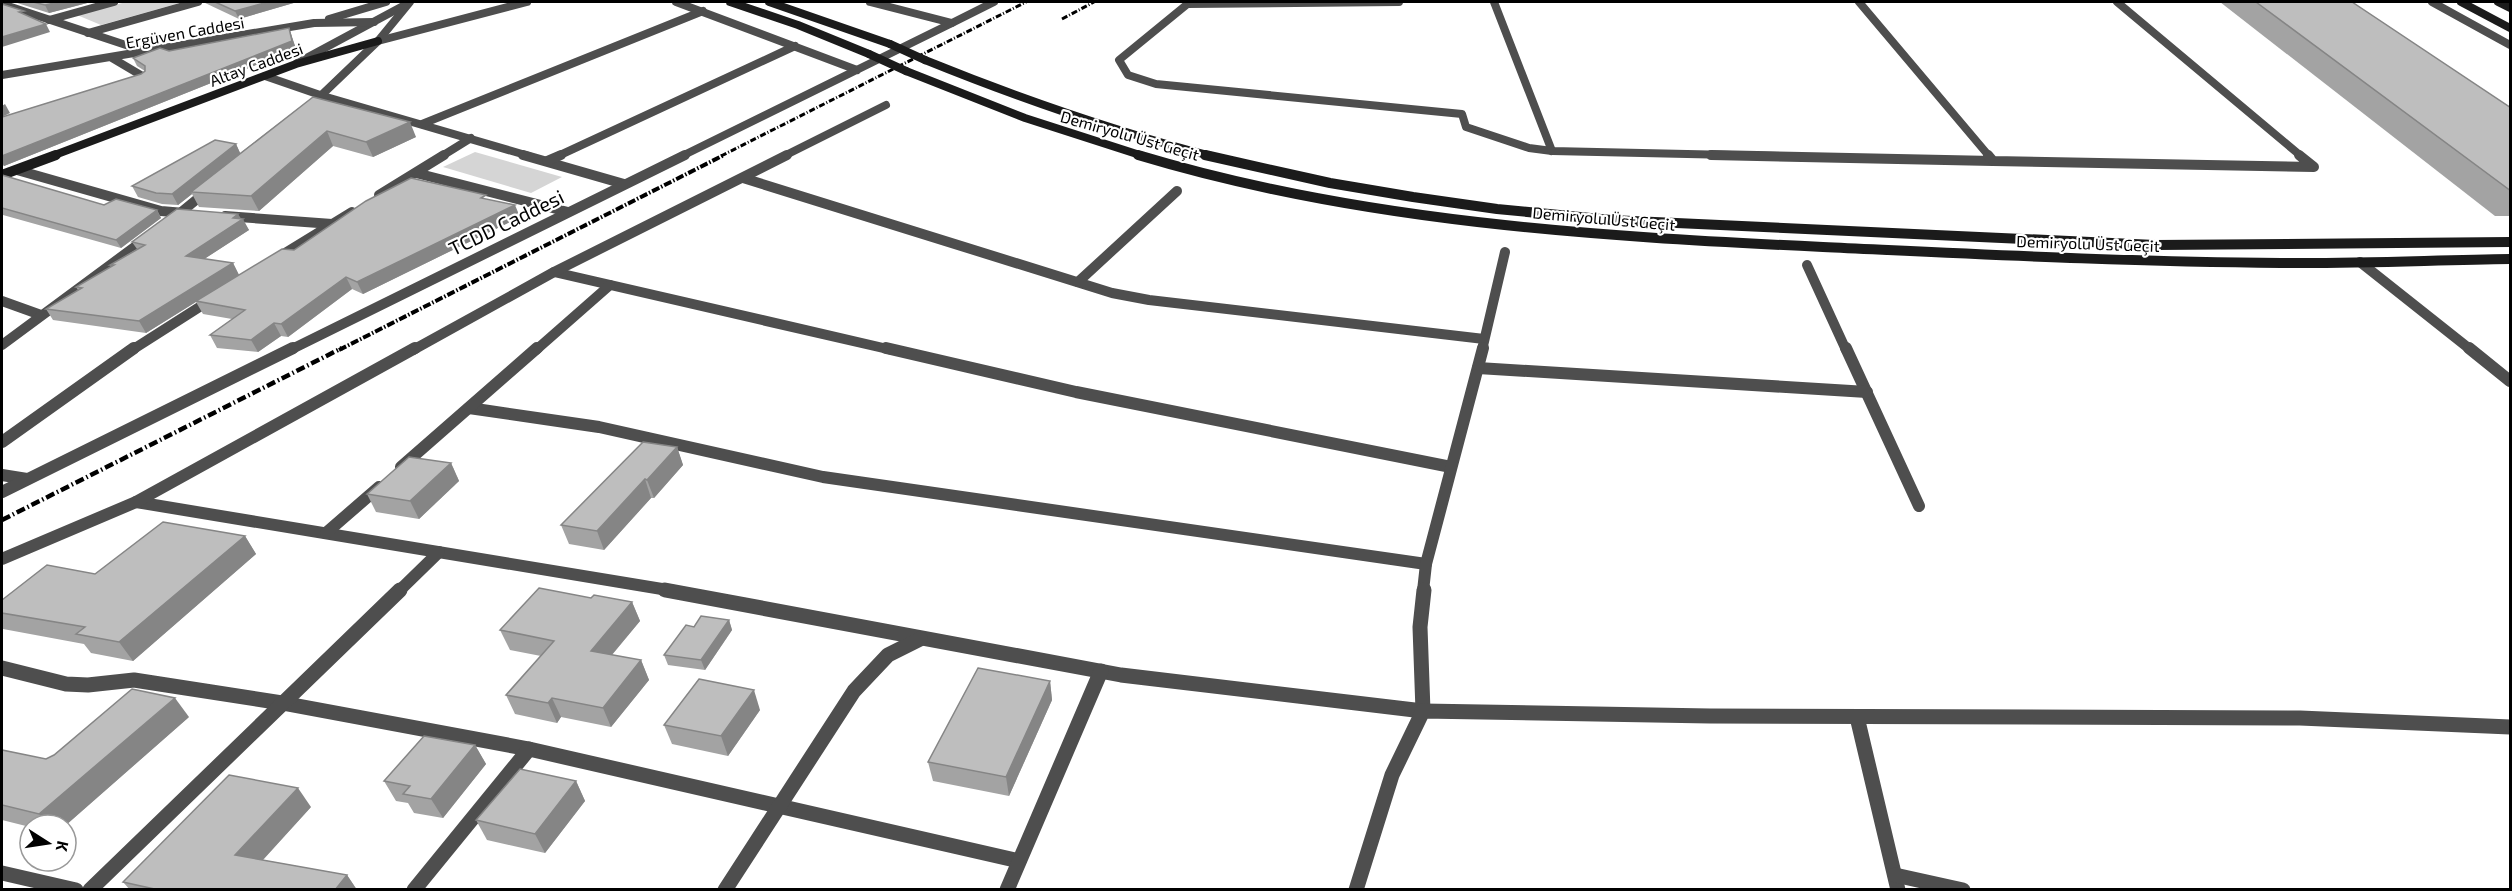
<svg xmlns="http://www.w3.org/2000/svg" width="2512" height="891" viewBox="0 0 2512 891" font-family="'Exo 2',sans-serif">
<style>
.green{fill:#d5d5d5}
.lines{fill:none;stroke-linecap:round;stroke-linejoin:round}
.service-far1{stroke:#4e4e4e;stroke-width:10}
.service{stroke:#4e4e4e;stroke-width:12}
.minor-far3{stroke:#4e4e4e;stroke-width:8}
.minor-far2{stroke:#4e4e4e;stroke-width:10}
.minor-far1{stroke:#4e4e4e;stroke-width:12}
.minor{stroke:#4e4e4e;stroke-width:15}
.secondary-far1{stroke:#1b1b1b;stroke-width:8}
.secondary{stroke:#1b1b1b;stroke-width:10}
.rail-far2{stroke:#000;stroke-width:3;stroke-dasharray:6 2 1 2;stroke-linecap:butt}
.rail-far1{stroke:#000;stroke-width:4;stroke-dasharray:8 2 1.5 2;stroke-linecap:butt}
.rail{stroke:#000;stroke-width:4.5;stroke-dasharray:9 3 1.5 3;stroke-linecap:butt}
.secondary-bridge{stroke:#1b1b1b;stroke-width:8}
.wall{fill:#a3a3a3}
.shaded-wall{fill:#858585}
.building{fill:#bebebe;stroke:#858585;stroke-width:1.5}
.labels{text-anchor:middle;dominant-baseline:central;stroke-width:4.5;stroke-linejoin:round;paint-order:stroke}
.far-street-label{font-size:16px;fill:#000;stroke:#fff}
.street-label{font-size:20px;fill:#000;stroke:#fff}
</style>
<rect width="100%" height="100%" fill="#fff"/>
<g class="green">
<polygon points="126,2 183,2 101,25 77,15"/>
<polygon points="475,152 562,177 531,193 443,167"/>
</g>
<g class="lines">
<g class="service-far1">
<polyline points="1807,265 1846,350"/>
<polyline points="1078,282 1177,191"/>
</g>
<g class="service">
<polyline points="1846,348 1919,506"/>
<polyline points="1478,368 1867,392"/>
</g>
<g class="minor-far3">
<polyline points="676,2 857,70"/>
<polyline points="1190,2 1119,60 1128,75 1156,84 1462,114 1466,127 1529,148 1552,151 1777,156"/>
<polyline points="1494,2 1552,151"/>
<polyline points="1859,2 1989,156"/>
<polyline points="2117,2 2301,156"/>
<polyline points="2432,2 2510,45"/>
<polyline points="2,4 144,51"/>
<polyline points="1187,4 1399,2"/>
<polyline points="329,19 386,2"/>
<polyline points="49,20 114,2"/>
<polyline points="952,23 994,2"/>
<polyline points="88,33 198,2"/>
<polyline points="378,41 527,2"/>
<polyline points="112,58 144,77"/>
<polyline points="297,63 403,6"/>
<polyline points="2,75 314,23 374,22"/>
<polyline points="265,76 323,96 529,156"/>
<polyline points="308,108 378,41 410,2"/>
<polyline points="422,124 703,11"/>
<polyline points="442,156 471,138"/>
<polyline points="558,156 795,46"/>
<polyline points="682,156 952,23 870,2"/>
<polyline points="784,156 886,105"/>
</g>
<g class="minor-far2">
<polyline points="523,155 624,184"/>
<polyline points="1711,155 1993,161"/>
<polyline points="1988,155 1993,161 2314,167 2299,155"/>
<polyline points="547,161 561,155"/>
<polyline points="17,170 161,211 184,213"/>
<polyline points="416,173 568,212"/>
<polyline points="743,178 1112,293 1149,300 1484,339"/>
<polyline points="379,195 444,155"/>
<polyline points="225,216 332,224"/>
<polyline points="174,218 207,191"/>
<polyline points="277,258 352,212"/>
<polyline points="2360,262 2471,350"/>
<polyline points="554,272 892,350"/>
<polyline points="2,301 41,315"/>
<polyline points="2,345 148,237"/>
<polyline points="132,350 212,299"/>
<polyline points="290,350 685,155"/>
<polyline points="413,350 554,272 787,155"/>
<polyline points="536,350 610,285"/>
<polyline points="1482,350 1505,252"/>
</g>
<g class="minor-far1">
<polyline points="886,348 1076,392 1451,467"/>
<polyline points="2469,348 2510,381"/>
<polyline points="469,408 599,427 823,477 1426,564"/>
<polyline points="2,442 134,348"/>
<polyline points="401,467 537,348"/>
<polyline points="2,475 27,479"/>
<polyline points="2,492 293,348"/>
<polyline points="136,502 674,591"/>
<polyline points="326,533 379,487"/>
<polyline points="2,559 136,502 415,348"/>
<polyline points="399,591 439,552"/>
<polyline points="1423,591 1426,564 1483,348"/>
</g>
<g class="minor">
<polyline points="665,590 1121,675 1423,711 1420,627 1424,590"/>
<polyline points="2,668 66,684 88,685 134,680 282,703 529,749 1019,861"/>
<polyline points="1857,717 1898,890"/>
<polyline points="2,873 76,890"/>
<polyline points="1895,875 1963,890"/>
<polyline points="90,890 400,590"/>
<polyline points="414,890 529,749"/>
<polyline points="725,890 854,691 888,655 920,639"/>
<polyline points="1007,890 1101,671"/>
<polyline points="1356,890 1392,775 1423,711 1710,716 2300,718 2510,727"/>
</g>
<g class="secondary-far1">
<polyline points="730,2 798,25 869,54"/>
<polyline points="769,2 890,44"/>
<polyline points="2461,2 2510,28"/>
<polyline points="2498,2 2510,8"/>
<path d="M925 60C1019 98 1113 131 1211 156"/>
<polyline points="906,71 1025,118 1143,156"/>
<polyline points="52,156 296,64 378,41"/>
</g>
<g class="secondary">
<path d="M1138 155C1360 222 1593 236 1823 247 1976 254 2128 262 2281 263 2357 264 2434 260 2510 259"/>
<polyline points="1205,155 1330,183 1413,197 1497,209 1611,220 2155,245 2510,242"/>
<polyline points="2,175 56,155"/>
</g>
<g class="rail-far2">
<polyline points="1062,19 1094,2"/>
<polyline points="721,156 1026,2"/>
</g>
<polyline class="rail-far1" points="339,350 724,155"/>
<polyline class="rail" points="2,520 342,348"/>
<g class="secondary-bridge">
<polyline points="890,44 925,60"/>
<polyline points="869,54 906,71"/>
</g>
</g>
<g class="wall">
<polygon points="14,2 91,2 49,13"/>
<polygon points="203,2 297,2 239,19"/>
<polygon points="2220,2 2352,2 2511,108 2511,216 2495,216"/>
<polygon points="289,28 296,49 4,166 2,164 2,117 141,74 145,71 137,66 133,58"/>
<polygon points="313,97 416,137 373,157 333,146 259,211 199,207 192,194 178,205 162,204 138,197 132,186 236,144 240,153"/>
<polygon points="2,175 104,205 157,210 161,218 121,248 3,215 2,213"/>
<polygon points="488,200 520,217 363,294 352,289 288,337 281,336 258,352 217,348 210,335 232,319 203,314 196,302 146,333 53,320 46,309 78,290 76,287 111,267 110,265 137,249 132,242 241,219 249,230 204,259 233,263 239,275 294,250"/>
<polygon points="677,447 683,465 654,498 651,498 604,550 569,544 561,525"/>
<polygon points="451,463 459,481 419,519 376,512 367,494"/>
<polygon points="245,536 256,554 133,661 91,653 84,644 3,629 2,627 2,600 95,574"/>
<polygon points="591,598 632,602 640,621 612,655 641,660 649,680 611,727 561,717 557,723 515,714 506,695 541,656 510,650 500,630"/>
<polygon points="729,620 732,630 705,670 668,665 664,655"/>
<polygon points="1050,681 1052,700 1009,796 933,781 928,762"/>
<polygon points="760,710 728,756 672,744 664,725"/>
<polygon points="189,717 66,825 30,825 30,827 2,820 2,750 46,759"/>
<polygon points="475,745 486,764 443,818 414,813 408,803 396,801 384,781"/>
<polygon points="576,781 585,801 545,853 487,840 476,820"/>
<polygon points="311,807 263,860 347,875 357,890 130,890 123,882"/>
</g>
<g class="shaded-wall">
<polygon points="59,2 91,2 49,13 45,5"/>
<polygon points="268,2 297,2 239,19 235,11"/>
<polygon points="46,24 50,32 2,47 2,37"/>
<polygon points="289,28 296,49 4,166 2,162 2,156"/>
<polygon points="5,104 10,113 2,117 2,106"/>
<polygon points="410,122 416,137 373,157 366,142"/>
<polygon points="327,131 333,146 259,211 251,196"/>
<polygon points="236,144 241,155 191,192 192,194 178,205 172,194"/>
<polygon points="515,205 520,217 363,294 357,282"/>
<polygon points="157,210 161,218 121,248 116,240"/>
<polygon points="238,214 242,220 243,219 249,230 192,267 186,256"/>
<polygon points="233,263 239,275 146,333 139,321"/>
<polygon points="346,277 352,289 288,337 281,324"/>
<polygon points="274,323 281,336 258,352 251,340"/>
<polygon points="677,447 683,465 654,498 647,480"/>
<polygon points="451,463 459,481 419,519 410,501"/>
<polygon points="645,479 651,498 604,550 597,531"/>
<polygon points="245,536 256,554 133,661 119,642"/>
<polygon points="632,602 640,621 599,670 591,651"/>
<polygon points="729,620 732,630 705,670 701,660"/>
<polygon points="641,660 649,680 611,727 603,708"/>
<polygon points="1050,681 1052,700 1009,796 1006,777"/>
<polygon points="754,690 760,710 728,756 721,736"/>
<polygon points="175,698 189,717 66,825 49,825 39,814"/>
<polygon points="552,698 561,717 557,723 548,703"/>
<polygon points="475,745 486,764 443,818 431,799"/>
<polygon points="576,781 585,801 545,853 535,834"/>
<polygon points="298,788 311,807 250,874 235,855"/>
<polygon points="347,875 357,890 335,890"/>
</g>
<g class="building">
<polygon points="33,2 59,2 45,5"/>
<polygon points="215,2 268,2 235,11"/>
<polygon points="2256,2 2352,2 2511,108 2511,191"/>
<polygon points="2,4 24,11 19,12 46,24 2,37"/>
<polygon points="289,28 292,41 2,156 2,117 141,74 145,71 145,66 133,58 160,48 169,51"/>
<polygon points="313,97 410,122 366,142 327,131 251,196 191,192"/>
<polygon points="215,140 236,144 172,194 156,193 132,186"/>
<polygon points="2,175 104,205 116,199 157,210 116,240 2,208"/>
<polygon points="411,178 486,195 481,198 515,205 357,282 346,277 281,324 274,323 251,340 210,335 245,310 196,301 282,249 294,250 366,201"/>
<polygon points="177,209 238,214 233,218 243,219 186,256 233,263 139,321 46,309 82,288 76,287 114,265 110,265 145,245 132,242"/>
<polygon points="643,442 677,447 647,480 645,479 597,531 561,525"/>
<polygon points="409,457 451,463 410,501 367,494"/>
<polygon points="163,522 245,536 119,642 76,634 85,627 2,613 2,600 47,565 95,574"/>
<polygon points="539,588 591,598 594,595 632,602 591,651 641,660 603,708 552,698 548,703 506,695 554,641 500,630"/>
<polygon points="701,616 729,620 701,660 664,655 686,625 694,627"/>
<polygon points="978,668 1050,681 1006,777 928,762"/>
<polygon points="699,679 754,690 721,736 664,725"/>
<polygon points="132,689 175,698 39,814 2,805 2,750 46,759 54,755"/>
<polygon points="424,736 475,745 431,799 403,794 410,786 384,781"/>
<polygon points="520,769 576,781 535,834 476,820"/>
<polygon points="229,775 298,788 235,855 347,875 335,890 159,890 123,882"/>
</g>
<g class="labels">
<g class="far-street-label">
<text transform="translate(185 32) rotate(-10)">Ergüven Caddesi</text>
<text transform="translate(256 64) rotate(-20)">Altay Caddesi</text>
<text transform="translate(1130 135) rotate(16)">Demiryolu Üst Geçit</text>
<text transform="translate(1604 218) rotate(5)">Demiryolu Üst Geçit</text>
<text transform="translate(2088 243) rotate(2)">Demiryolu Üst Geçit</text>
</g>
<g class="street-label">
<text transform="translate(506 222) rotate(-26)">TCDD Caddesi</text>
</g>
</g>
<rect width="2512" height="891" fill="none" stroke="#000000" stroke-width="6"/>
<g transform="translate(48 843) rotate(102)"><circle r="28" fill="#ffffff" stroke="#999999" stroke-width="1.5"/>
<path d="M0-4.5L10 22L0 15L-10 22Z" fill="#000000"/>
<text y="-9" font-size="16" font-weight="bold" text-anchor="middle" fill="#000000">K</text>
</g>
</svg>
